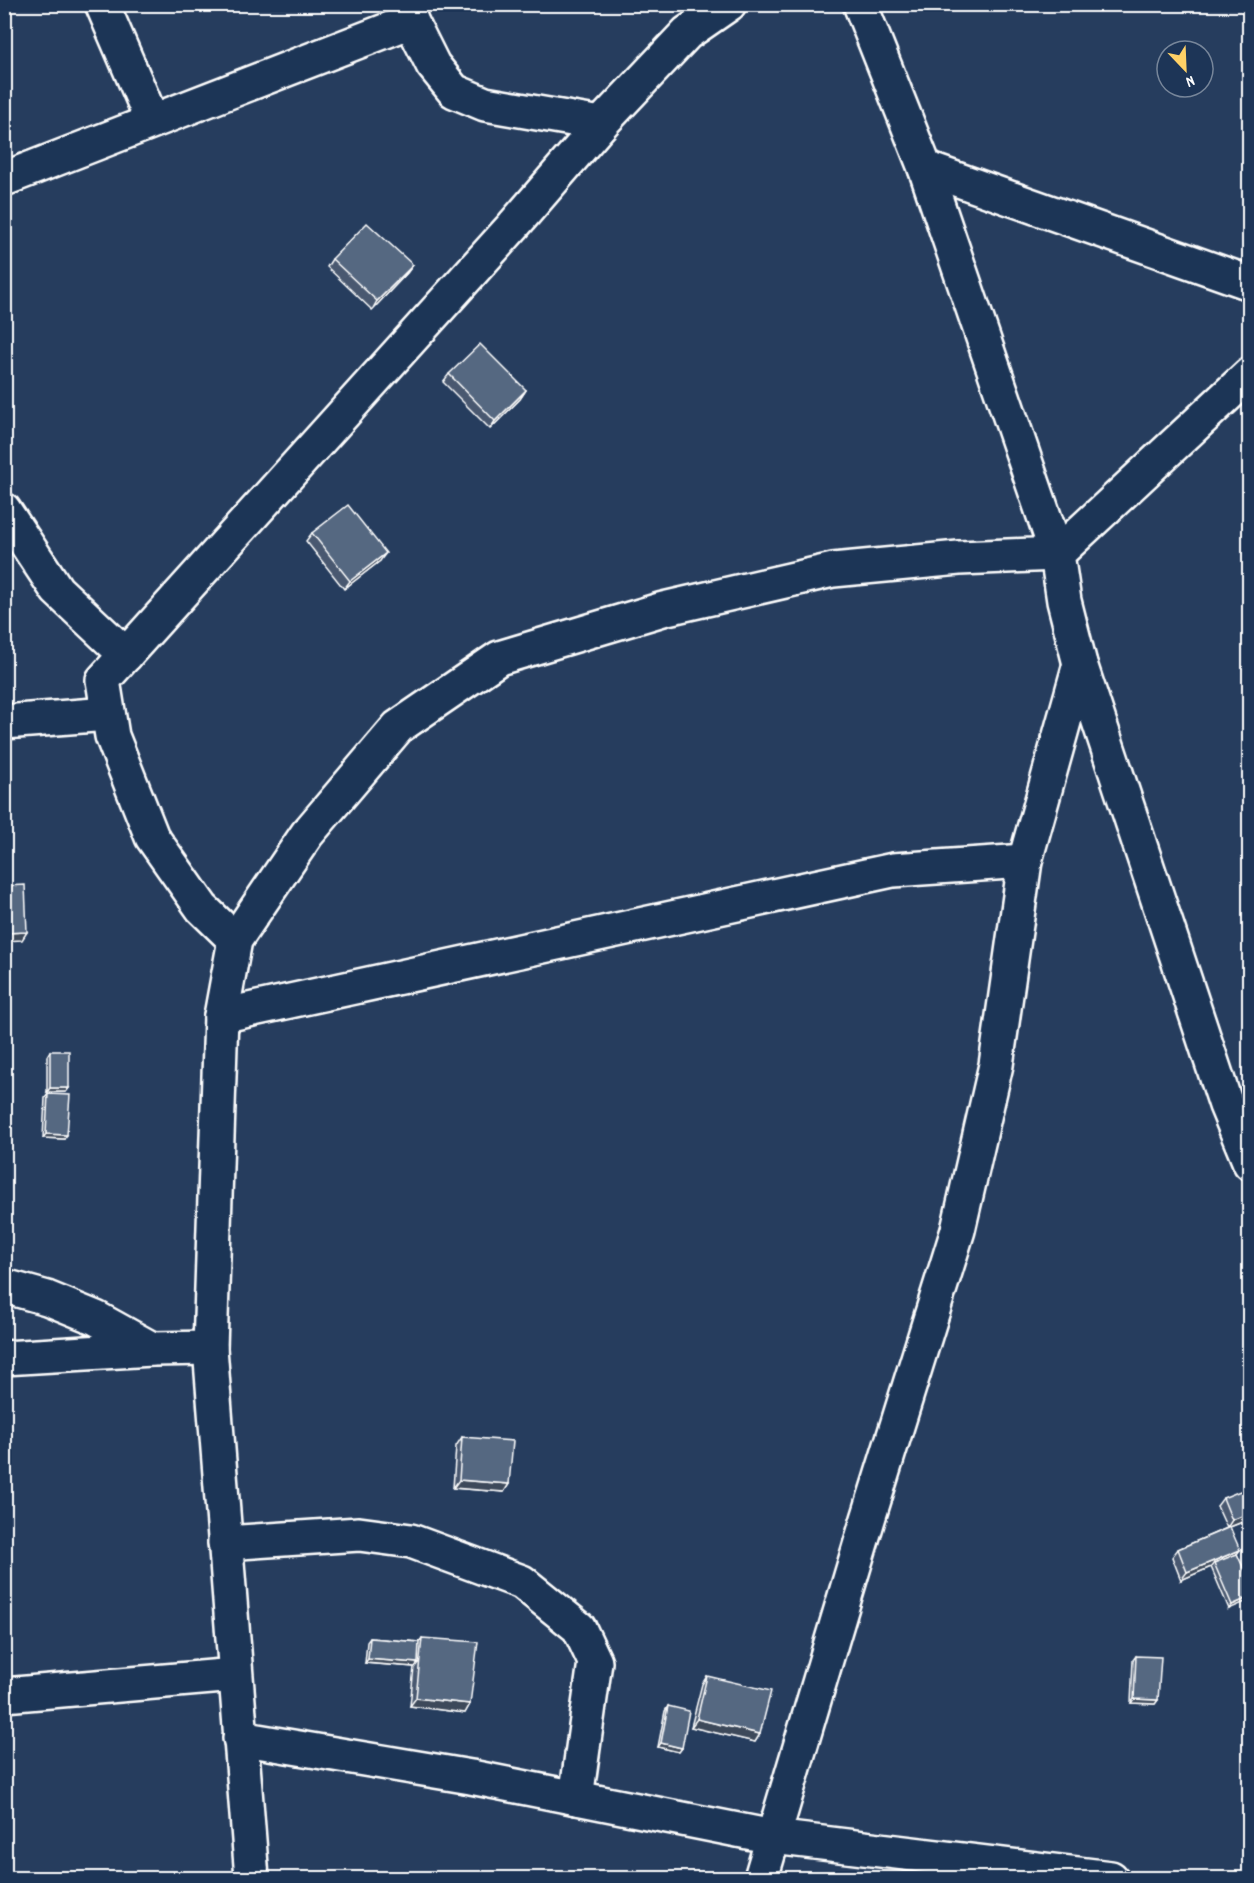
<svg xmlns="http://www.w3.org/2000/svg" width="1254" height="1883" viewBox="0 0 1254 1883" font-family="Dekko,sans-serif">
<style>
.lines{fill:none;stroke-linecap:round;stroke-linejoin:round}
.street-casing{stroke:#fff;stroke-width:38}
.street{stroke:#1d3557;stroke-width:33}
.wall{fill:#49596f;stroke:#fff;stroke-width:1.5}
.shaded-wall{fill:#3c485a;stroke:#fff;stroke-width:1.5}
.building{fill:#556781;stroke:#fff;stroke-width:1.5}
</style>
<rect width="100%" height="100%" fill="#263d5e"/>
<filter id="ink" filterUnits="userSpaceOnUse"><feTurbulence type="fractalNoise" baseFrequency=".0167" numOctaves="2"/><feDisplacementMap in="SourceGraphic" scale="12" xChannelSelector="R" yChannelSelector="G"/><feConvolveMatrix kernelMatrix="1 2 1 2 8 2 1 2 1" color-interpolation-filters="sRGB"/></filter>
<g filter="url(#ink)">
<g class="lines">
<g class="street-casing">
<g id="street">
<polyline points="102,4 152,120"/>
<polyline points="406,4 411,21 433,65 454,91 485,104 601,124"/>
<polyline points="925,168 1250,283"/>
<polyline points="4,179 411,21"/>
<polyline points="1250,374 1057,554 1064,601 1080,664 1226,1105 1250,1163"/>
<polyline points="4,510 57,590 126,655"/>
<polyline points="4,722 108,714"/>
<polyline points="235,940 202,908 152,837 112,736 103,680 513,226 601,124 687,33 729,4"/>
<polyline points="221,1016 893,870 1025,861"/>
<polyline points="4,1286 47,1298 96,1318 152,1349"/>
<polyline points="4,1358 152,1349 210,1348"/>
<polyline points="225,1543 359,1534 411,1541 522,1582 579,1628 595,1662 576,1798"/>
<polyline points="4,1695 235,1675"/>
<polyline points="240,1738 471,1777 773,1837 1111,1878"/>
<polyline points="252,1878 210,1348 221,1016 235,940 307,834 398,727 499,658 663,609 833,570 959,558 1057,554 925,168 860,4"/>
<polyline points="761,1878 868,1519 958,1230 996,1065 1025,861 1080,664"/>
</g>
</g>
<use href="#street" class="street"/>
</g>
<g class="wall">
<polygon points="332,259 413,265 407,273 372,310 327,267"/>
<polygon points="449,374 526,390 520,399 490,429 443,382"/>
<polygon points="312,533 380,561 344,589 306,541"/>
<polygon points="50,1051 69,1088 66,1092 47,1092 47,1056"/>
<polygon points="48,1094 64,1139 43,1138 45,1098"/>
<polygon points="462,1437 509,1484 504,1492 453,1488 456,1446"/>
<polygon points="1223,1498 1250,1519 1230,1527 1237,1554 1250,1582 1229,1609 1211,1567 1181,1580 1172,1557 1178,1549 1227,1528 1217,1506"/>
<polygon points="370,1638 419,1642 422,1638 470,1704 465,1713 410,1706 414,1667 365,1663 367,1642"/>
<polygon points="1136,1656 1158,1700 1155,1704 1131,1703 1133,1660"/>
<polygon points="707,1676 760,1734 755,1742 691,1727 702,1684"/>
<polygon points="668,1706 682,1748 679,1752 658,1747 665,1711"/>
</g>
<g class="shaded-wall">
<polygon points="413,265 407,273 372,310 377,301"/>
<polygon points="526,390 520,399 490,429 495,421"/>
<polygon points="386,553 380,561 344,589 350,581"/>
<polygon points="27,932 22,940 4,941 4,933"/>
<polygon points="50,1088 69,1088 66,1092 47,1092"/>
<polygon points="46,1134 67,1135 64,1139 43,1138"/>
<polygon points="459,1480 509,1484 504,1492 453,1488"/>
<polygon points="1250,1513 1250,1519 1227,1528 1232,1520"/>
<polygon points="1240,1550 1234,1558 1214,1563 1211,1567 1181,1580 1187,1572"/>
<polygon points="1250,1597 1250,1600 1229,1609 1232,1605"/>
<polygon points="368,1659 418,1663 415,1667 365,1663"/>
<polygon points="416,1698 470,1704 465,1713 410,1706"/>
<polygon points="1134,1699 1158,1700 1155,1704 1131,1703"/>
<polygon points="697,1719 760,1734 755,1742 691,1727"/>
<polygon points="661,1743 682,1748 679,1752 658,1747"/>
</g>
<g class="building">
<polygon points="367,223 413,265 377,301 332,259"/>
<polygon points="480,344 526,390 495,421 449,374"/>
<polygon points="348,505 386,553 350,581 312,533"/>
<polygon points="25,885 27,932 4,933 4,886"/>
<rect x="50" y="1051" width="19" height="37"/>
<polygon points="48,1094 70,1095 67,1135 46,1134"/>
<polygon points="462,1437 513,1441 509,1484 459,1480"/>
<polygon points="1250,1487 1250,1513 1232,1520 1223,1498"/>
<polygon points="1230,1527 1240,1550 1187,1572 1178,1549"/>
<polygon points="1237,1554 1250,1582 1250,1597 1232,1605 1214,1563"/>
<polygon points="370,1638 419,1642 418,1663 368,1659"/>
<polygon points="422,1638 478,1642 470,1704 416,1698"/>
<polygon points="1136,1656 1161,1657 1158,1700 1134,1699"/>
<polygon points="707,1676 771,1691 760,1734 697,1719"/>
<polygon points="668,1706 689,1711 682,1748 661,1743"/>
</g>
</g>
<rect width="1254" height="1883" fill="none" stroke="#1d3557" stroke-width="24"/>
<rect x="12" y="12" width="1230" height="1859" fill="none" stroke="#fff" stroke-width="2" filter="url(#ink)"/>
<g transform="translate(1185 69) rotate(157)"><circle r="28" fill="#1d3557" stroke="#77869a" stroke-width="1.5"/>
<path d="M0-4.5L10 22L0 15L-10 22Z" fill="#ffd166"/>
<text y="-9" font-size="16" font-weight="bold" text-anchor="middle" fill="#ffffff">N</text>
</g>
</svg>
